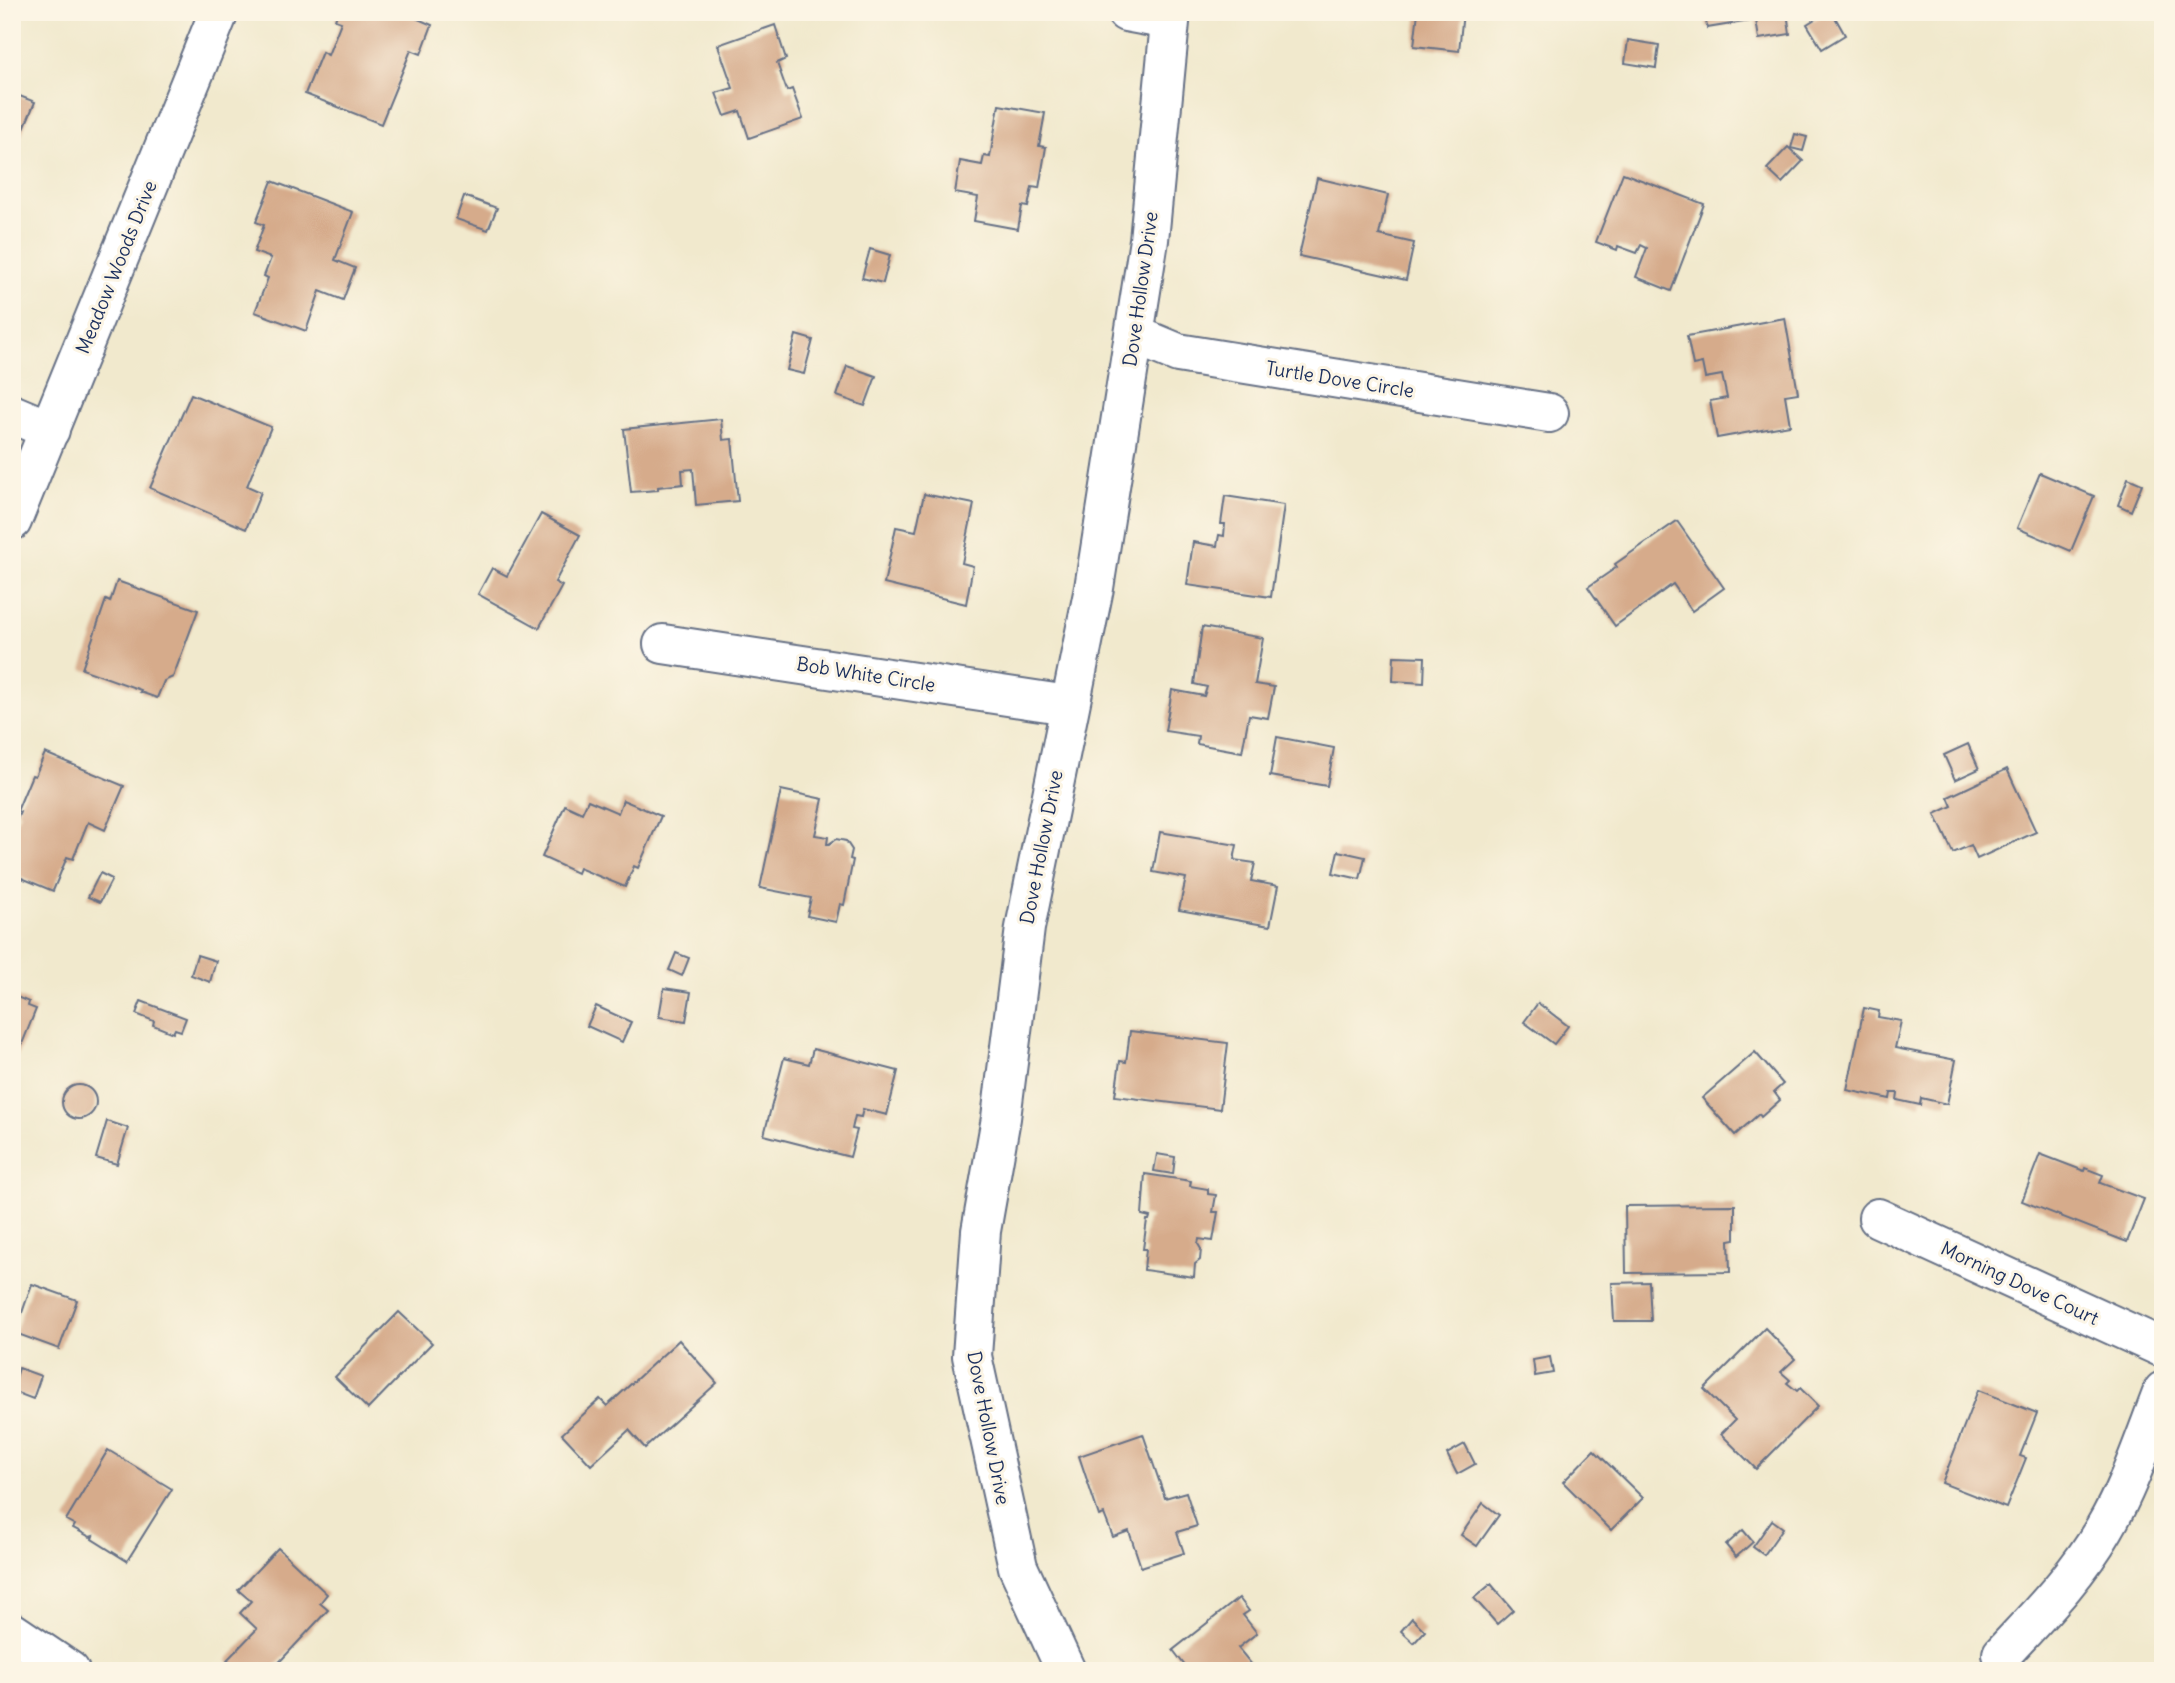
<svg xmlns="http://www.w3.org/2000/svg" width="2175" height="1683" viewBox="0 0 2175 1683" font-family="Delius,sans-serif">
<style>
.building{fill:#d6ab8b}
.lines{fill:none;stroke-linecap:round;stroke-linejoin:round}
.minor-casing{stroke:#667085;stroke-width:42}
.minor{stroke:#fff;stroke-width:38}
.labels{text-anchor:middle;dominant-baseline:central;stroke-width:6;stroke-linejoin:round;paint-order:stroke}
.street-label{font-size:19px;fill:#1b2f5e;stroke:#fcf5e5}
</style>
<rect width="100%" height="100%" fill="#fcf5e5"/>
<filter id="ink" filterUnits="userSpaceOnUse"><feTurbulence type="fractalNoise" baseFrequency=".0143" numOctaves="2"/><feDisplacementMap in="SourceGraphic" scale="14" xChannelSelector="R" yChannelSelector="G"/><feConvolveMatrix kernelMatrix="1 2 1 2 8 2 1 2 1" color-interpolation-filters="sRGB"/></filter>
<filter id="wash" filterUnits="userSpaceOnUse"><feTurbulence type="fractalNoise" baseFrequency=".00686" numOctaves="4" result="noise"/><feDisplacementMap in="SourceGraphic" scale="28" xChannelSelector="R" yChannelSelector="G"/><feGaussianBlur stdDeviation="1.57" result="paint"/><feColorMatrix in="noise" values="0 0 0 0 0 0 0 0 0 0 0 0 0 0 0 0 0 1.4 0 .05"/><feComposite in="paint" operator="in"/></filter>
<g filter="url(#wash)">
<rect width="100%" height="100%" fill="#f1e9cd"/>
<g id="blocks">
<g class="building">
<polygon points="338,12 402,12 432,25 421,54 411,50 381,124 305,94 322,52 328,55 341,22 335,20"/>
<polygon points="1418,12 1463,12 1459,51 1414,46"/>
<polygon points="1705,12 1787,12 1790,34 1759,39 1756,20 1707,28"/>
<polygon points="1827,12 1832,12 1845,35 1822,49 1807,24"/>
<polygon points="775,25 786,59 777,63 787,91 792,89 803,119 749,138 740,111 725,116 716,93 733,88 718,45"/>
<polygon points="1628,40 1659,45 1656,68 1625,63"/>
<polygon points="12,93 35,102 12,157"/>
<polygon points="999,105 1045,113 1039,146 1046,147 1039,188 1032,187 1028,207 1022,206 1018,229 974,221 978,197 955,193 960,161 982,165 984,156 990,157"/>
<polygon points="1795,134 1807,137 1803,151 1791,148"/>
<polygon points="1788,147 1803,161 1782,183 1767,169"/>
<polygon points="1623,173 1704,204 1671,291 1636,277 1647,248 1641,245 1637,253 1618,246 1617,250 1596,242"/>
<polygon points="1317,178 1388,195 1379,235 1414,243 1406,280 1299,256"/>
<polygon points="272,181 353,212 335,260 355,268 343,300 320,291 306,331 255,312 268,278 264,276 271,258 254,252 264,225 256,222"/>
<polygon points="464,196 497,208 488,230 456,219"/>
<polygon points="870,249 890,255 883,283 862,278"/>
<polygon points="1785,318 1798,393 1785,395 1790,425 1717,438 1710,401 1727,398 1722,375 1705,378 1702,363 1693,365 1687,336"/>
<polygon points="796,335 813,340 804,374 787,370"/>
<polygon points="847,366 876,376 865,406 837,396"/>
<polygon points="191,394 271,427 247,486 261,492 246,529 150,488"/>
<polygon points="721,419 723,440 732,439 738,501 696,505 693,469 682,470 683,484 658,487 658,490 631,492 624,429"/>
<polygon points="2040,473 2094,496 2071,551 2017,528"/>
<polygon points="2128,478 2142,484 2131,511 2118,505"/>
<polygon points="924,494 974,504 962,563 973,566 966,604 884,584 896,527 916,531"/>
<polygon points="1225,496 1284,505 1271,597 1187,585 1193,542 1217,546 1219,535 1224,536 1225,524 1221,524"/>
<polygon points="541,514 580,535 555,582 562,586 539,628 478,594 492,568 507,576"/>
<polygon points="1677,521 1724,588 1692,611 1673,584 1615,626 1588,587 1617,567 1615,564"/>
<polygon points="117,581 198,610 173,677 164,681 157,698 140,692 141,690 82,669 106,600 110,602"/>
<polygon points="1202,627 1263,638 1255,684 1274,687 1268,718 1249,715 1242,752 1197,744 1198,736 1165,731 1172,690 1204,696 1207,687 1194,684"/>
<polygon points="1394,656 1425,657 1424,683 1393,681"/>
<polygon points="1277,737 1334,748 1327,786 1270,776"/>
<polygon points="1968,744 1979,769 1955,780 1944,755"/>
<polygon points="45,753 124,786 105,830 88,822 73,859 67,857 53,891 12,874 12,849 17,837 12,835 12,831 20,812 17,811 32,775 35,776"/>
<polygon points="2007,769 2036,832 1977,859 1971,845 1953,853 1935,814 1952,806 1948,797"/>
<polygon points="781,790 823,799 815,835 828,837 827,844 829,844 836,839 846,841 852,850 850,859 853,860 844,905 840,904 836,922 807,916 811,898 760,888"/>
<polygon points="588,800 618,813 623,800 661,816 638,868 634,866 625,887 579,868 577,873 542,857 565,805 582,813"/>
<polygon points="1160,832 1237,845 1234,860 1255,863 1251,881 1278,886 1270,926 1179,910 1186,878 1153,872"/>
<polygon points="1338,851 1365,857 1360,879 1333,873"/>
<polygon points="100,873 112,879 100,902 88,897"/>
<polygon points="676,953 689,958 682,976 669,970"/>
<polygon points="197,955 216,961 210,982 191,975"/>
<polygon points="664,988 691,992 686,1021 659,1017"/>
<polygon points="12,995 29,1002 28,1006 36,1009 12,1069"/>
<polygon points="141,1001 186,1018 181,1031 175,1029 173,1033 153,1025 154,1021 136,1014"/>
<polygon points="1538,1003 1568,1026 1554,1044 1524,1022"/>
<polygon points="596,1006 631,1022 622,1042 587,1026"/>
<polygon points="1864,1008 1879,1011 1878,1017 1901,1021 1895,1048 1956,1060 1947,1104 1921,1098 1920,1105 1897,1100 1898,1093 1891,1093 1890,1099 1847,1090"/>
<polygon points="1130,1031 1228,1043 1220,1109 1115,1096 1120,1061 1126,1062"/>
<polygon points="813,1049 898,1071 887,1115 863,1109 861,1117 855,1116 852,1129 857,1130 850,1157 764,1135 784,1058 809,1064"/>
<polygon points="1755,1052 1783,1084 1774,1092 1780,1100 1761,1117 1759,1114 1735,1135 1702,1098"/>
<circle cx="79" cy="1102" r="17"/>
<polygon points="107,1121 128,1128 117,1164 96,1158"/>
<polygon points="1157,1154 1175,1157 1173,1174 1154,1171"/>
<polygon points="2040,1154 2084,1171 2085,1168 2103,1175 2100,1183 2144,1199 2127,1242 2022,1201"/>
<polygon points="1145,1174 1191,1181 1190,1186 1208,1189 1208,1194 1216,1195 1213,1212 1218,1212 1213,1241 1199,1239 1198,1244 1201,1249 1200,1260 1195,1264 1194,1277 1144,1270 1146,1249 1143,1249 1147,1220 1149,1220 1150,1217 1142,1215"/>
<polygon points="1735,1205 1735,1239 1729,1240 1730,1272 1626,1273 1625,1206"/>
<polygon points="1649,1282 1651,1321 1614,1321 1612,1283"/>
<polygon points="32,1284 77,1300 59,1349 15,1333"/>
<polygon points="399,1312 432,1343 368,1409 335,1377"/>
<polygon points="1765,1328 1795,1359 1781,1372 1790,1380 1787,1383 1797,1391 1800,1388 1818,1406 1756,1469 1721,1434 1735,1420 1704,1389"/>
<polygon points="679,1340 717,1383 645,1448 629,1430 591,1465 562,1434 600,1399 607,1406"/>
<polygon points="1550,1357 1553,1373 1535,1376 1533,1360"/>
<polygon points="19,1368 41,1376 33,1399 12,1391"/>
<polygon points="1978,1390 2037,1413 2020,1456 2026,1458 2006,1508 1942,1483"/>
<polygon points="1143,1434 1165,1498 1186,1492 1197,1526 1177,1532 1184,1553 1141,1567 1129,1531 1113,1537 1104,1514 1099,1516 1079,1456"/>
<polygon points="1465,1444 1475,1464 1457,1474 1447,1454"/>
<polygon points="108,1450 172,1489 127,1561 92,1539 93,1536 90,1537 73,1528 75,1525 66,1520"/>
<polygon points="1594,1450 1643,1498 1611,1530 1563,1482"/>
<polygon points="1483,1503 1499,1515 1477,1546 1461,1535"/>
<polygon points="1772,1520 1783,1528 1764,1555 1753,1547"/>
<polygon points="1743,1530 1753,1542 1736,1557 1726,1545"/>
<polygon points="278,1548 327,1594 320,1603 328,1610 271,1671 239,1671 227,1660 257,1629 240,1613 251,1601 238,1590"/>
<polygon points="1491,1584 1513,1610 1497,1624 1474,1598"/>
<polygon points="1239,1598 1249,1611 1243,1615 1257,1633 1238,1648 1257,1671 1189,1671 1173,1650"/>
<polygon points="1412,1618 1425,1631 1414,1643 1401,1631"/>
</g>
</g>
</g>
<g filter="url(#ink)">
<use href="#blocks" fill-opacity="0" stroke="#667085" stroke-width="2"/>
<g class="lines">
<g class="minor-casing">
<g id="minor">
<polyline points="1126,12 1169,20"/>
<polyline points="1135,335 1178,353 1549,413"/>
<polyline points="12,414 50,430"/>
<polyline points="12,521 219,12"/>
<polyline points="663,644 1068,705"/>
<polyline points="1878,1218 2163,1348"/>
<polyline points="12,1632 70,1671"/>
<path d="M2002 1654C2038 1615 2077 1576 2104 1529 2129 1487 2145 1437 2163 1391"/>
<polyline points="1066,1671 1018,1567 972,1356 981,1231 1001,1118 1025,928 1094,588 1149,240 1171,12"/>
</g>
</g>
<use href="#minor" class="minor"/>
</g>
</g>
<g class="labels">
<g class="street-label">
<text transform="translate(116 267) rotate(-68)">Meadow Woods Drive</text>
<text transform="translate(1140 289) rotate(-82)">Dove Hollow Drive</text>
<text transform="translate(1340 379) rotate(9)">Turtle Dove Circle</text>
<text transform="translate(866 674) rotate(9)">Bob White Circle</text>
<text transform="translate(1041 847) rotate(-79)">Dove Hollow Drive</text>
<text transform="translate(2020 1283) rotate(25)">Morning Dove Court</text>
<text transform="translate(989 1428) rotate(79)">Dove Hollow Drive</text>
</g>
</g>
<rect width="2175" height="1683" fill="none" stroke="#fcf5e5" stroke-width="42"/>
</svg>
